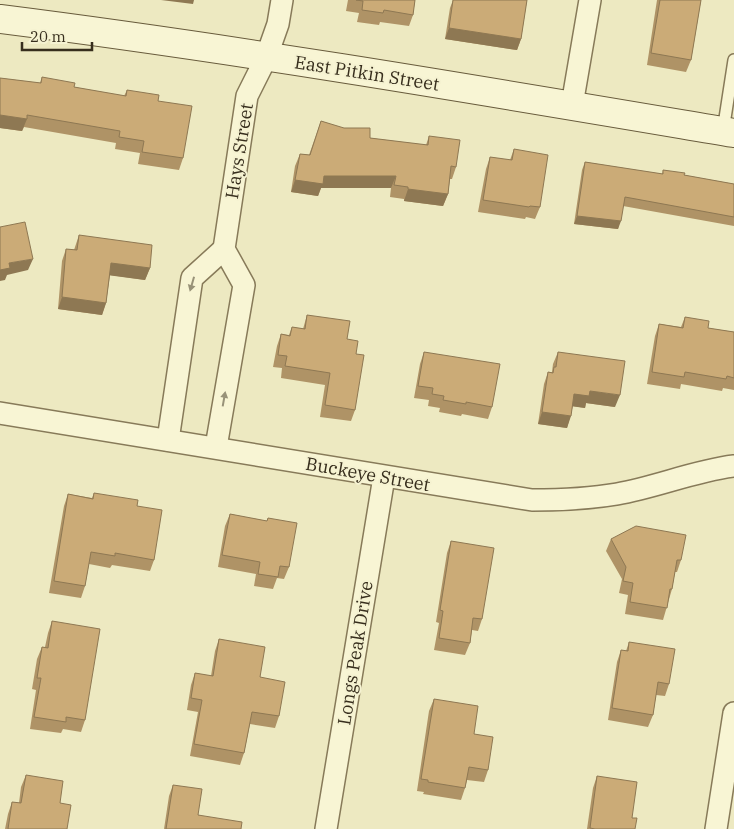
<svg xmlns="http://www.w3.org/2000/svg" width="734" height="829" viewBox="0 0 734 829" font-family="'IBM Plex Serif',serif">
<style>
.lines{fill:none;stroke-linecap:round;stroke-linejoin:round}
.lane-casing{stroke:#877a59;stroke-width:14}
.street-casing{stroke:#877a59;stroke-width:24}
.secondary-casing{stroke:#685b3c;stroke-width:30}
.lane{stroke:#f8f5d4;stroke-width:11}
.street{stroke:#f8f5d4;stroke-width:21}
.secondary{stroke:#f8f5d4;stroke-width:28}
.wall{fill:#af9366}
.shaded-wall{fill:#8e7853}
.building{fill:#cbab77;stroke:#8e7853}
.oneway{fill:#989278}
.labels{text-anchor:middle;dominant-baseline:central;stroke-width:4;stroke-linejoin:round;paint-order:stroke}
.street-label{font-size:18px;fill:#372e1d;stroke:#f5f2d1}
</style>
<rect width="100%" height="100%" fill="#ede9c1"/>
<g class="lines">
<g class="lane-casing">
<polyline id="lane" points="723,131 734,60"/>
</g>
<g class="street-casing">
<g id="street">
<polyline points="572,105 590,0"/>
<path d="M0 413 532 500C561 500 588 499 617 494 657 487 694 471 734 466"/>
<polyline points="168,440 192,278 224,249"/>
<polyline points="216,447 244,285 224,249 247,96 266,58 278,24 282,0"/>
<polyline points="326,829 384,477"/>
<polyline points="716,829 734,713"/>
</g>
</g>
<g class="secondary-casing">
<path id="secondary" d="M0 19C245 50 490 92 734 133"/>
</g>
<use href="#lane" class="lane"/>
<use href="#street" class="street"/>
<use href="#secondary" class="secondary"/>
</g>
<g class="wall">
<polygon points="348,0 415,0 413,15 409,26 380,22 379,25 357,22 359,13 346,11"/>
<polygon points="453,0 527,0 521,39 517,50 445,39 450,8"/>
<polygon points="657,0 701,0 691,60 686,72 647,65"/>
<polygon points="42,77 74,87 124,96 127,90 158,101 183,158 179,170 138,164 140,153 115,149 116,143 24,127 22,131 0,128 0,78 40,83"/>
<polygon points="321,121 370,138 426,145 429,136 456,167 452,179 450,179 448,194 443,206 404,201 404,199 390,197 391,188 321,188 318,196 291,192 295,166 300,154 309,155"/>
<polygon points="514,149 540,207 535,219 526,217 525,219 478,212 486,169 490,157 510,160"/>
<polygon points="585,162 662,174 663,170 684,175 734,184 734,226 623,206 618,229 574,224 582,170"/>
<polygon points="79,235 150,268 145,280 110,275 106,303 102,315 58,309 62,261 66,249 74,250"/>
<polygon points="307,315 347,339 356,354 355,410 351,421 320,417 325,385 281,378 282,368 273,367 277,346 281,334 289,335 292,327 303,329"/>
<polygon points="685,317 708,328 734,332 734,390 723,388 722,391 681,384 680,389 647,384 655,336 659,324 681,327"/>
<polygon points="424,352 492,407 488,419 462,414 461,416 439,412 440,408 428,406 429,400 414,398 420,364"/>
<polygon points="558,352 615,407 586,403 585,408 573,406 567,428 538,424 544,384 548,372 552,372 553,364"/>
<polygon points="94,493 137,506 154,560 150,571 112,565 110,568 89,564 85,586 81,598 49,593 64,506 68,494 92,498"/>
<polygon points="230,514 267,521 268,518 289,567 284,579 277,578 273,589 254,586 256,574 218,567 225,526"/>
<polygon points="611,539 681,560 677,572 675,572 672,589 663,620 625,614 628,595 619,593 622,579 606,551"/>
<polygon points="451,541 482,619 478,631 472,630 470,643 465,655 434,650 439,623 436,622 447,553"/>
<polygon points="52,621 85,720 81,732 63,729 61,733 30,729 36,690 32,689 37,659 42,647 45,647 48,633"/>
<polygon points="219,639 260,677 279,716 275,728 250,724 244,753 240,765 190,756 198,712 187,710 191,685 195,673 211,676 215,651"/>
<polygon points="629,642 669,684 665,696 656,695 653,715 648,727 608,720 617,662 621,650 626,651"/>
<polygon points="434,699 474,734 488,770 484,782 467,780 465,788 461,800 423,794 424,792 417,791 429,711"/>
<polygon points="26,775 60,803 67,829 5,829 8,814 12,802 19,803 21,787"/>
<polygon points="597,776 632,818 635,829 587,829 593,788"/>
<polygon points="173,785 198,815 241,829 164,829 169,796"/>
</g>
<g class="shaded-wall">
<polygon points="161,0 194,0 193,4"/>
<polygon points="449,28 521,39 517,50 445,39"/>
<polygon points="0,115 27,119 22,131 0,128"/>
<polygon points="324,176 396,176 391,188 321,188 318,196 291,192 295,180"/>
<polygon points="408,189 448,194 443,206 404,201"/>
<polygon points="577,216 621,221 618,229 574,224"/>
<polygon points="33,259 28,270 7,275 5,280 0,281 0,270 9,263"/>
<polygon points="111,263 150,268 145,280 107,275"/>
<polygon points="62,297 106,303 102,315 58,309"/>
<polygon points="590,391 620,395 615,407 586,403 585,408 570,406 574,394"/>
<polygon points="542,412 571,416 567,428 538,424"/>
</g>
<g class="building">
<polygon points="356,0 415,0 413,15 384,10 383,13 362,10 363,1"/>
<polygon points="453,0 527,0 521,39 449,28"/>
<polygon points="660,0 701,0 691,60 651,53"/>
<polygon points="42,77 75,83 74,87 126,96 127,90 159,95 158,101 192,106 183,158 142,152 144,141 119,137 120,131 27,115 27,119 0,115 0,78 41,83"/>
<polygon points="321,121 344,128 370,128 370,138 428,145 429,136 460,140 456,167 451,166 448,194 408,189 408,187 394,185 396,176 324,176 323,184 295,180 300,154 310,155"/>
<polygon points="514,149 548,155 540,207 530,206 529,207 483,200 490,157 512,160"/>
<polygon points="585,162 663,174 663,170 685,173 684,175 734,184 734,217 625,197 621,221 577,216"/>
<polygon points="25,222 33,259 9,263 10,268 0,270 0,227"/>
<polygon points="79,235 152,245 150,268 111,263 106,303 62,297 66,249 77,250"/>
<polygon points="307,315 350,321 347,339 358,341 356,354 364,355 355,410 325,405 330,373 285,366 287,356 278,355 281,334 290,336 292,327 305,329"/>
<polygon points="685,317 709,321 708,328 734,332 734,378 727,376 726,379 685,372 684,377 652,372 659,324 683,328"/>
<polygon points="424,352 500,364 492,407 466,402 466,404 443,400 444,396 432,394 433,388 418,386"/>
<polygon points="558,352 625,361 620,395 590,391 589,396 574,394 571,416 542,412 548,372 553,373 554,367 556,367"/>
<polygon points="94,493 138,500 137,506 162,510 154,560 115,553 115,556 91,552 85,586 54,581 68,494 93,499"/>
<polygon points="230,514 267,521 268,518 297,523 289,567 280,566 278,577 258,574 260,562 222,555"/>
<polygon points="636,526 686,535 681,560 677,560 672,589 670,589 667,608 630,602 633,583 623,581 626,567 611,539"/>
<polygon points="451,541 494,548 482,619 473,618 470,643 439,638 443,611 440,610"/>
<polygon points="52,621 100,629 85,720 66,717 66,722 34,717 41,678 37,678 42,647 48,648"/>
<polygon points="219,639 265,647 260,677 285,682 279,716 252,712 244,753 194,744 202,700 191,698 195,673 213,676"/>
<polygon points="629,642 675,649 669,684 658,682 653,715 612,708 621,650 628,651"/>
<polygon points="434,699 478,706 474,734 493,737 488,770 469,767 465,788 428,782 428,780 421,779"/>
<polygon points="26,775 63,781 60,803 71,805 67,829 8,829 12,802 21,803"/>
<polygon points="597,776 637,782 632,818 637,818 635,829 595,829 590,828"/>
<polygon points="173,785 202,789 198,815 242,822 241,829 166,829"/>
</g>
<defs><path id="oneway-solid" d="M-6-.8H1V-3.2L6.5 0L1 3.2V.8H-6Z" transform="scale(1.25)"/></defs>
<g class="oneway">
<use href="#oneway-solid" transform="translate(192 284) rotate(106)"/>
<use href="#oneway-solid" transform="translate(224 399) rotate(-80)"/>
</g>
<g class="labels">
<g class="street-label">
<text transform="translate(367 73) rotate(9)">East Pitkin Street</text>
<text transform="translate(239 151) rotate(-81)">Hays Street</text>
<text transform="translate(368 474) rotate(10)">Buckeye Street</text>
<text transform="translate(355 653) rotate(-81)">Longs Peak Drive</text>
</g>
</g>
<path d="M22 42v8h70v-8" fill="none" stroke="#372e1d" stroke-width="2.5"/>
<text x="30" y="42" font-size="15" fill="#372e1d" stroke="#f5f2d1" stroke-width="4" paint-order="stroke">20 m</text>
</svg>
